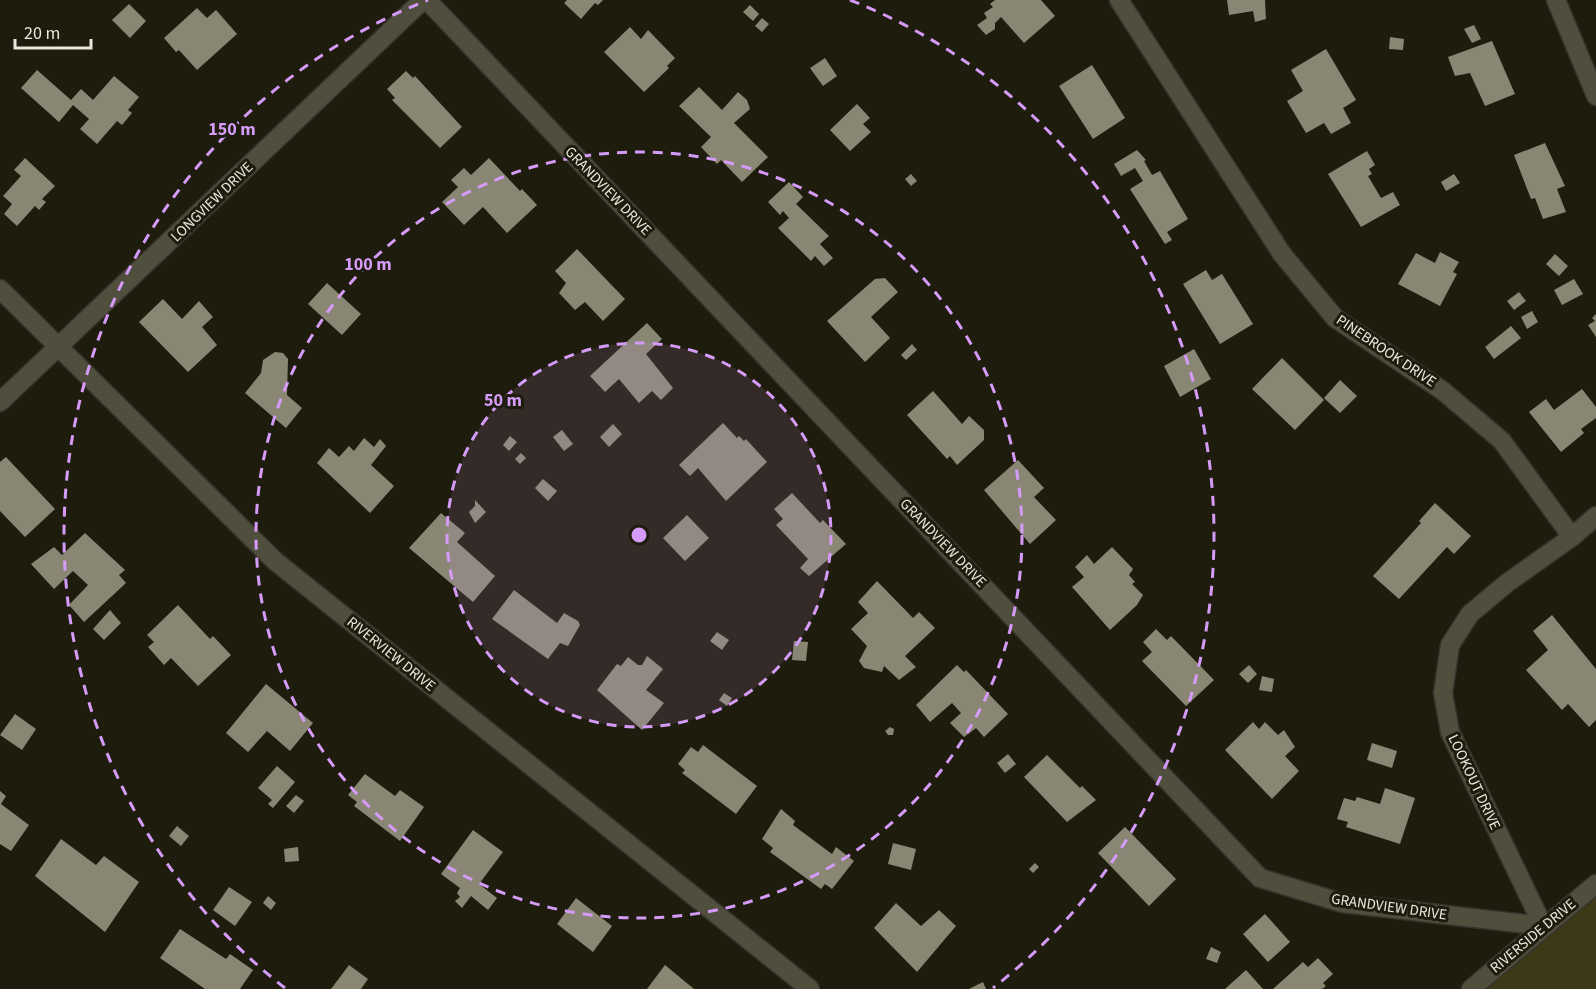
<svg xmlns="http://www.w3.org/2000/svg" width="1596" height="989" viewBox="0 0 1596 989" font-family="'Source Sans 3',sans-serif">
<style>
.green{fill:#3d3917}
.building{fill:#898774}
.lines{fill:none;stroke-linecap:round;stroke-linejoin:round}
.minor-casing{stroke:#35332c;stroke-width:21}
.tertiary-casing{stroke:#35332c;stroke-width:21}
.minor{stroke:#504e3d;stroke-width:18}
.tertiary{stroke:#504e3d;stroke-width:18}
.ring{fill:none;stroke:#d69bf9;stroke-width:3;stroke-dasharray:10 8}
.labels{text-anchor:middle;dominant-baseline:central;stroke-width:6;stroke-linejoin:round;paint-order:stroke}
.street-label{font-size:15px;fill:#e8e7dd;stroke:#1e1c0c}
.centre{fill:#d69bf9;stroke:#1e1c0c;stroke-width:3}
.ring-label{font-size:18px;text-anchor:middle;font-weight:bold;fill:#d69bf9;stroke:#1e1c0c;stroke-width:6;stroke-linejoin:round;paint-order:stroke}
</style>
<rect width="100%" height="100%" fill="#1e1c0c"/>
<polygon class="green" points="1596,890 1596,989 1486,989"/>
<g class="building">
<polygon points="567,0 603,0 598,5 595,3 581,19 564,3"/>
<polygon points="995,0 1041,0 1055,16 1024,43 1001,17 995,23 995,29 986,35 977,25 987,18 984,13 993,7 990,4"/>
<polygon points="1227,0 1265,0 1266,19 1255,22 1253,11 1229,15"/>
<polygon points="129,4 146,21 130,38 112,20"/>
<polygon points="750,5 759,14 753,21 743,12"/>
<polygon points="197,8 207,18 216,10 237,34 197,70 179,50 176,52 164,38"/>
<polygon points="762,18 769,24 762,32 755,26"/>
<polygon points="1474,25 1481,39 1472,43 1464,29"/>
<polygon points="630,27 641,39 648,30 675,58 667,66 669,68 644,92 604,52"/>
<polygon points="1390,37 1404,39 1403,50 1389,49"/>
<polygon points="1492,41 1515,94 1485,106 1470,73 1455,76 1448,57"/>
<polygon points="1326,49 1356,100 1343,108 1351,123 1331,134 1324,123 1306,133 1287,101 1303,91 1291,70"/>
<polygon points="825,58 837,76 823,86 810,68"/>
<polygon points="1092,65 1125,118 1093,139 1059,86"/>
<polygon points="37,70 71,100 81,89 93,100 114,76 139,97 128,110 132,113 122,125 117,121 97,144 80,129 89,119 73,105 59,122 21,88"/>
<polygon points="406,71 413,78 415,76 462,127 440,148 392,100 395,98 387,89"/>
<polygon points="699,87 722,110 738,92 747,100 750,109 734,123 768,157 742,182 721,160 717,164 701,147 711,137 679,106"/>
<polygon points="857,104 870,118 863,124 871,132 850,151 830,130"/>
<polygon points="1545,143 1565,186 1557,189 1566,212 1543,219 1535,198 1531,199 1514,155"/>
<polygon points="1137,150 1146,160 1144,161 1152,175 1160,171 1188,219 1167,232 1172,240 1165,244 1130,189 1143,181 1135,168 1121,176 1114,164"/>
<polygon points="1367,151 1375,165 1369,169 1372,174 1368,176 1381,198 1393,192 1400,205 1361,227 1328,174"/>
<polygon points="25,158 55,186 42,199 46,202 39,210 35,206 17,226 4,214 12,204 3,196 21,176 14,170"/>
<polygon points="489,158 520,191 522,189 537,205 507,233 483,207 464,225 442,202 458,187 451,180 464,168 471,175"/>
<polygon points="911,174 917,181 911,186 905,179"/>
<polygon points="1454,174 1460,183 1446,191 1441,182"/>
<polygon points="789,182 803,197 796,204 829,236 820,244 833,258 824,266 815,256 811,261 778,228 789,218 783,211 780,215 768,202"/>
<polygon points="577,249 625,299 603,321 585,302 575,310 559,293 566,283 555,271"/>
<polygon points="1440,252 1459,262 1453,272 1457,274 1440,306 1398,284 1416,253 1435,263"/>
<polygon points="1555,254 1568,266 1559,276 1546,264"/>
<polygon points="1206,270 1212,280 1222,274 1253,324 1220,344 1183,284"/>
<polygon points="885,278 898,292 871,317 890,338 865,362 827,321 875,279"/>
<polygon points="1574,279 1583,294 1562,305 1554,290"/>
<polygon points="327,283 361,314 342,335 308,304"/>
<polygon points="1519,292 1526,301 1514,310 1507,301"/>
<polygon points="163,299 182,319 199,301 213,317 202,327 217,345 188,372 139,322"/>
<polygon points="1532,311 1538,322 1527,329 1521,317"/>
<polygon points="1596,314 1596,337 1588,325 1595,321 1592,318"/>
<polygon points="647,323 662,339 646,354 673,388 661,400 652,391 639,403 619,379 605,392 590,376"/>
<polygon points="1511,326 1521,338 1494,359 1485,347"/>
<polygon points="912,344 917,350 906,360 901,355"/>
<polygon points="1194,349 1211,379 1180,397 1164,366"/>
<polygon points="275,352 283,353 288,359 287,395 302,408 286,428 245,393 261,373 263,360"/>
<polygon points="1282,358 1324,400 1295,430 1252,389"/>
<polygon points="1340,380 1357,396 1340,413 1324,398"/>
<polygon points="1582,389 1596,407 1596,418 1581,429 1584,433 1561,452 1529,412 1546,399 1554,410"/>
<polygon points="933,391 962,424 969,416 984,430 984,440 957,465 950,456 947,459 907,415"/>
<polygon points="723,423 737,438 739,436 744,441 746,439 767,462 726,501 698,468 690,476 679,465"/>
<polygon points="613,424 622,434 609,447 600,437"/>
<polygon points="562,430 573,444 564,451 553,437"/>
<polygon points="510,436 517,442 509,451 503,445"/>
<polygon points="364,438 374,447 380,439 386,446 371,465 394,486 370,513 317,463 329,448 339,457 349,446 354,451"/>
<polygon points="521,453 526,458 520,464 515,459"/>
<polygon points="6,457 55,509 25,537 0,511 0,462"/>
<polygon points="1018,460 1044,488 1034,497 1056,520 1030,544 984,490"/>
<polygon points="543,479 557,491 548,501 535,488"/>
<polygon points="792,493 820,523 823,520 846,544 809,576 800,568 808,559 776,525 783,519 774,509"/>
<polygon points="475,500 486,512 475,523 469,512 475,506"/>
<polygon points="1435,503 1471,536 1454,554 1447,547 1399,599 1373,576 1421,523 1419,521"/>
<polygon points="441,513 465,533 457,542 495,576 473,602 409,548"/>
<polygon points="687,515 709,538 685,561 663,538"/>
<polygon points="85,533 125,570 119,575 126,583 84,622 69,605 88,585 73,571 54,589 31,564 54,547 62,555"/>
<polygon points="1112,547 1133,569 1129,575 1135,582 1132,584 1143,595 1137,605 1110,630 1072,587 1084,577 1075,567 1087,555 1094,564"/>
<polygon points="877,581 913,618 919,612 935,628 905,656 916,667 899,680 884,666 882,672 864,668 859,661 867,646 851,629 868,613 858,602"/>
<polygon points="514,590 557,623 564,613 578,621 580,625 568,646 560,643 548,659 492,619"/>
<polygon points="178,605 210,639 213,636 231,655 198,686 171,658 164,665 148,647 154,642 147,635"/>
<polygon points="110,610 121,623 104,640 93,629"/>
<polygon points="1552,615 1596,669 1596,720 1589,727 1568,704 1562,710 1526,670 1548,650 1533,631"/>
<polygon points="1156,629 1167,640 1171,636 1214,680 1186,706 1142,661 1152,652 1143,642"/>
<polygon points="717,632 729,640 722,650 710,641"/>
<polygon points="794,641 808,642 806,661 792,660"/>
<polygon points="647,656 663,669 646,690 664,703 642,730 597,690 617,664 621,666 628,657 638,665 642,665"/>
<polygon points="957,665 964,672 966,670 1008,714 984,737 976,728 964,737 950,723 961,713 952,703 930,722 916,705"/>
<polygon points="1249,665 1257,674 1248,683 1239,674"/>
<polygon points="1262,676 1274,679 1272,692 1259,690"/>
<polygon points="266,684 313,723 290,751 267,731 248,752 226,733"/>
<polygon points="724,693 732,698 727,706 719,700"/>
<polygon points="15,714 36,729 22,750 0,735"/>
<polygon points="1253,722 1259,729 1265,722 1278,735 1284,730 1295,747 1285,756 1299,771 1272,799 1225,750"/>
<polygon points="890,727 894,729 893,735 888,735 885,731"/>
<polygon points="1372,743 1397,751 1392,768 1367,760"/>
<polygon points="703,745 757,786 736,814 682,773 685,770 678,764 691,747 698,752"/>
<polygon points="1008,754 1016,764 1005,773 997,763"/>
<polygon points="1047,755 1080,788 1082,786 1096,800 1067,822 1024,777"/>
<polygon points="277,766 295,782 273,808 268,804 272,800 258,788"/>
<polygon points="365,774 395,796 400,790 424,807 400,841 354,806 357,802 348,795"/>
<polygon points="1385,788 1415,798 1400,844 1346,827 1348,822 1337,819 1344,798 1355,801 1357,797 1380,804"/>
<polygon points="0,791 6,796 1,804 29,825 11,851 0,844"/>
<polygon points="296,795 304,801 294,813 286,806"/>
<polygon points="781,809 795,821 793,825 832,854 836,847 854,861 832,889 825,884 821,889 770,852 773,848 762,839"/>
<polygon points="177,826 189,836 181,846 169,836"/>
<polygon points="1125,827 1176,879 1149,906 1098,853"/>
<polygon points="473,830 503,852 479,884 497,898 488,910 471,896 462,908 455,901 460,897 457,893 460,888 441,874"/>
<polygon points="61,839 96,865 104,856 139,882 105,932 35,876"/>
<polygon points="893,843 916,849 911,870 888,864"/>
<polygon points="298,847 299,861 285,862 284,849"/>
<polygon points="1035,863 1039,867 1033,873 1029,869"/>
<polygon points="229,887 252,902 235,926 213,910"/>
<polygon points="268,896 276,903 271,910 263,903"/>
<polygon points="576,898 612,926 593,952 557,924"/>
<polygon points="896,903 921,926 939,910 956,926 917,972 874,928"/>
<polygon points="1265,914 1290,942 1268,962 1243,934"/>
<polygon points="180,929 226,959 230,954 253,970 240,989 205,989 160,958"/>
<polygon points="1211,947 1221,952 1217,963 1206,959"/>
<polygon points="1318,958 1333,974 1323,983 1326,986 1322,989 1273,989 1303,962 1308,967"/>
<polygon points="349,965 368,979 361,989 331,989"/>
<polygon points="665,965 694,989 647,989"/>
<polygon points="1246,970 1263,989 1225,989"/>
<polygon points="983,982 986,989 969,989"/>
</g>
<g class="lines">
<g class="minor-casing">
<g id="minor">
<polyline points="427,0 1260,878 1342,903 1543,926"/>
<polyline points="1119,0 1282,254 1335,318 1443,391 1502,441 1572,537"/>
<polyline points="1556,0 1596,96"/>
<polyline points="0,289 275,561 810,989"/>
<polyline points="1543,926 1450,732 1443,693 1450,645 1470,614 1507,583 1572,537 1596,516"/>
<polyline points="1471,989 1596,884"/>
</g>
</g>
<g class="tertiary-casing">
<polyline id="tertiary" points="0,402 423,0"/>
</g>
<use href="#minor" class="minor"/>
<use href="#tertiary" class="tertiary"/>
</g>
<circle cx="639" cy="535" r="192" fill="#d69bf9" fill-opacity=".12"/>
<g class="ring">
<circle cx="639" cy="535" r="192"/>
<circle cx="639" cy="535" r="383"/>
<path d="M285 988A575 575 0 0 1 428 0M850 0A575 575 0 0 1 993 988"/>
</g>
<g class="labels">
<g class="street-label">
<text transform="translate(608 191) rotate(46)">GRANDVIEW DRIVE</text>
<text transform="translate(212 202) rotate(-44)">LONGVIEW DRIVE</text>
<text transform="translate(1386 351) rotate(34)">PINEBROOK DRIVE</text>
<text transform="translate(943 543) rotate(46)">GRANDVIEW DRIVE</text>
<text transform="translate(391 654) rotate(39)">RIVERVIEW DRIVE</text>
<text transform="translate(1474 782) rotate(65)">LOOKOUT DRIVE</text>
<text transform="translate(1389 907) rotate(8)">GRANDVIEW DRIVE</text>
<text transform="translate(1533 936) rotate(-40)">RIVERSIDE DRIVE</text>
</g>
</g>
<circle cx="639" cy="535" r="9" class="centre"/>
<g class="ring-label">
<text x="232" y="135">150 m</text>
<text x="368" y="270">100 m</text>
<text x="503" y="406">50 m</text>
</g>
<path d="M15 39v9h76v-9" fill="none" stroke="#e8e7dd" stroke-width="3"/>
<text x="24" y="39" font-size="18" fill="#e8e7dd" stroke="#1e1c0c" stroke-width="4.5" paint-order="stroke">20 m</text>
</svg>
